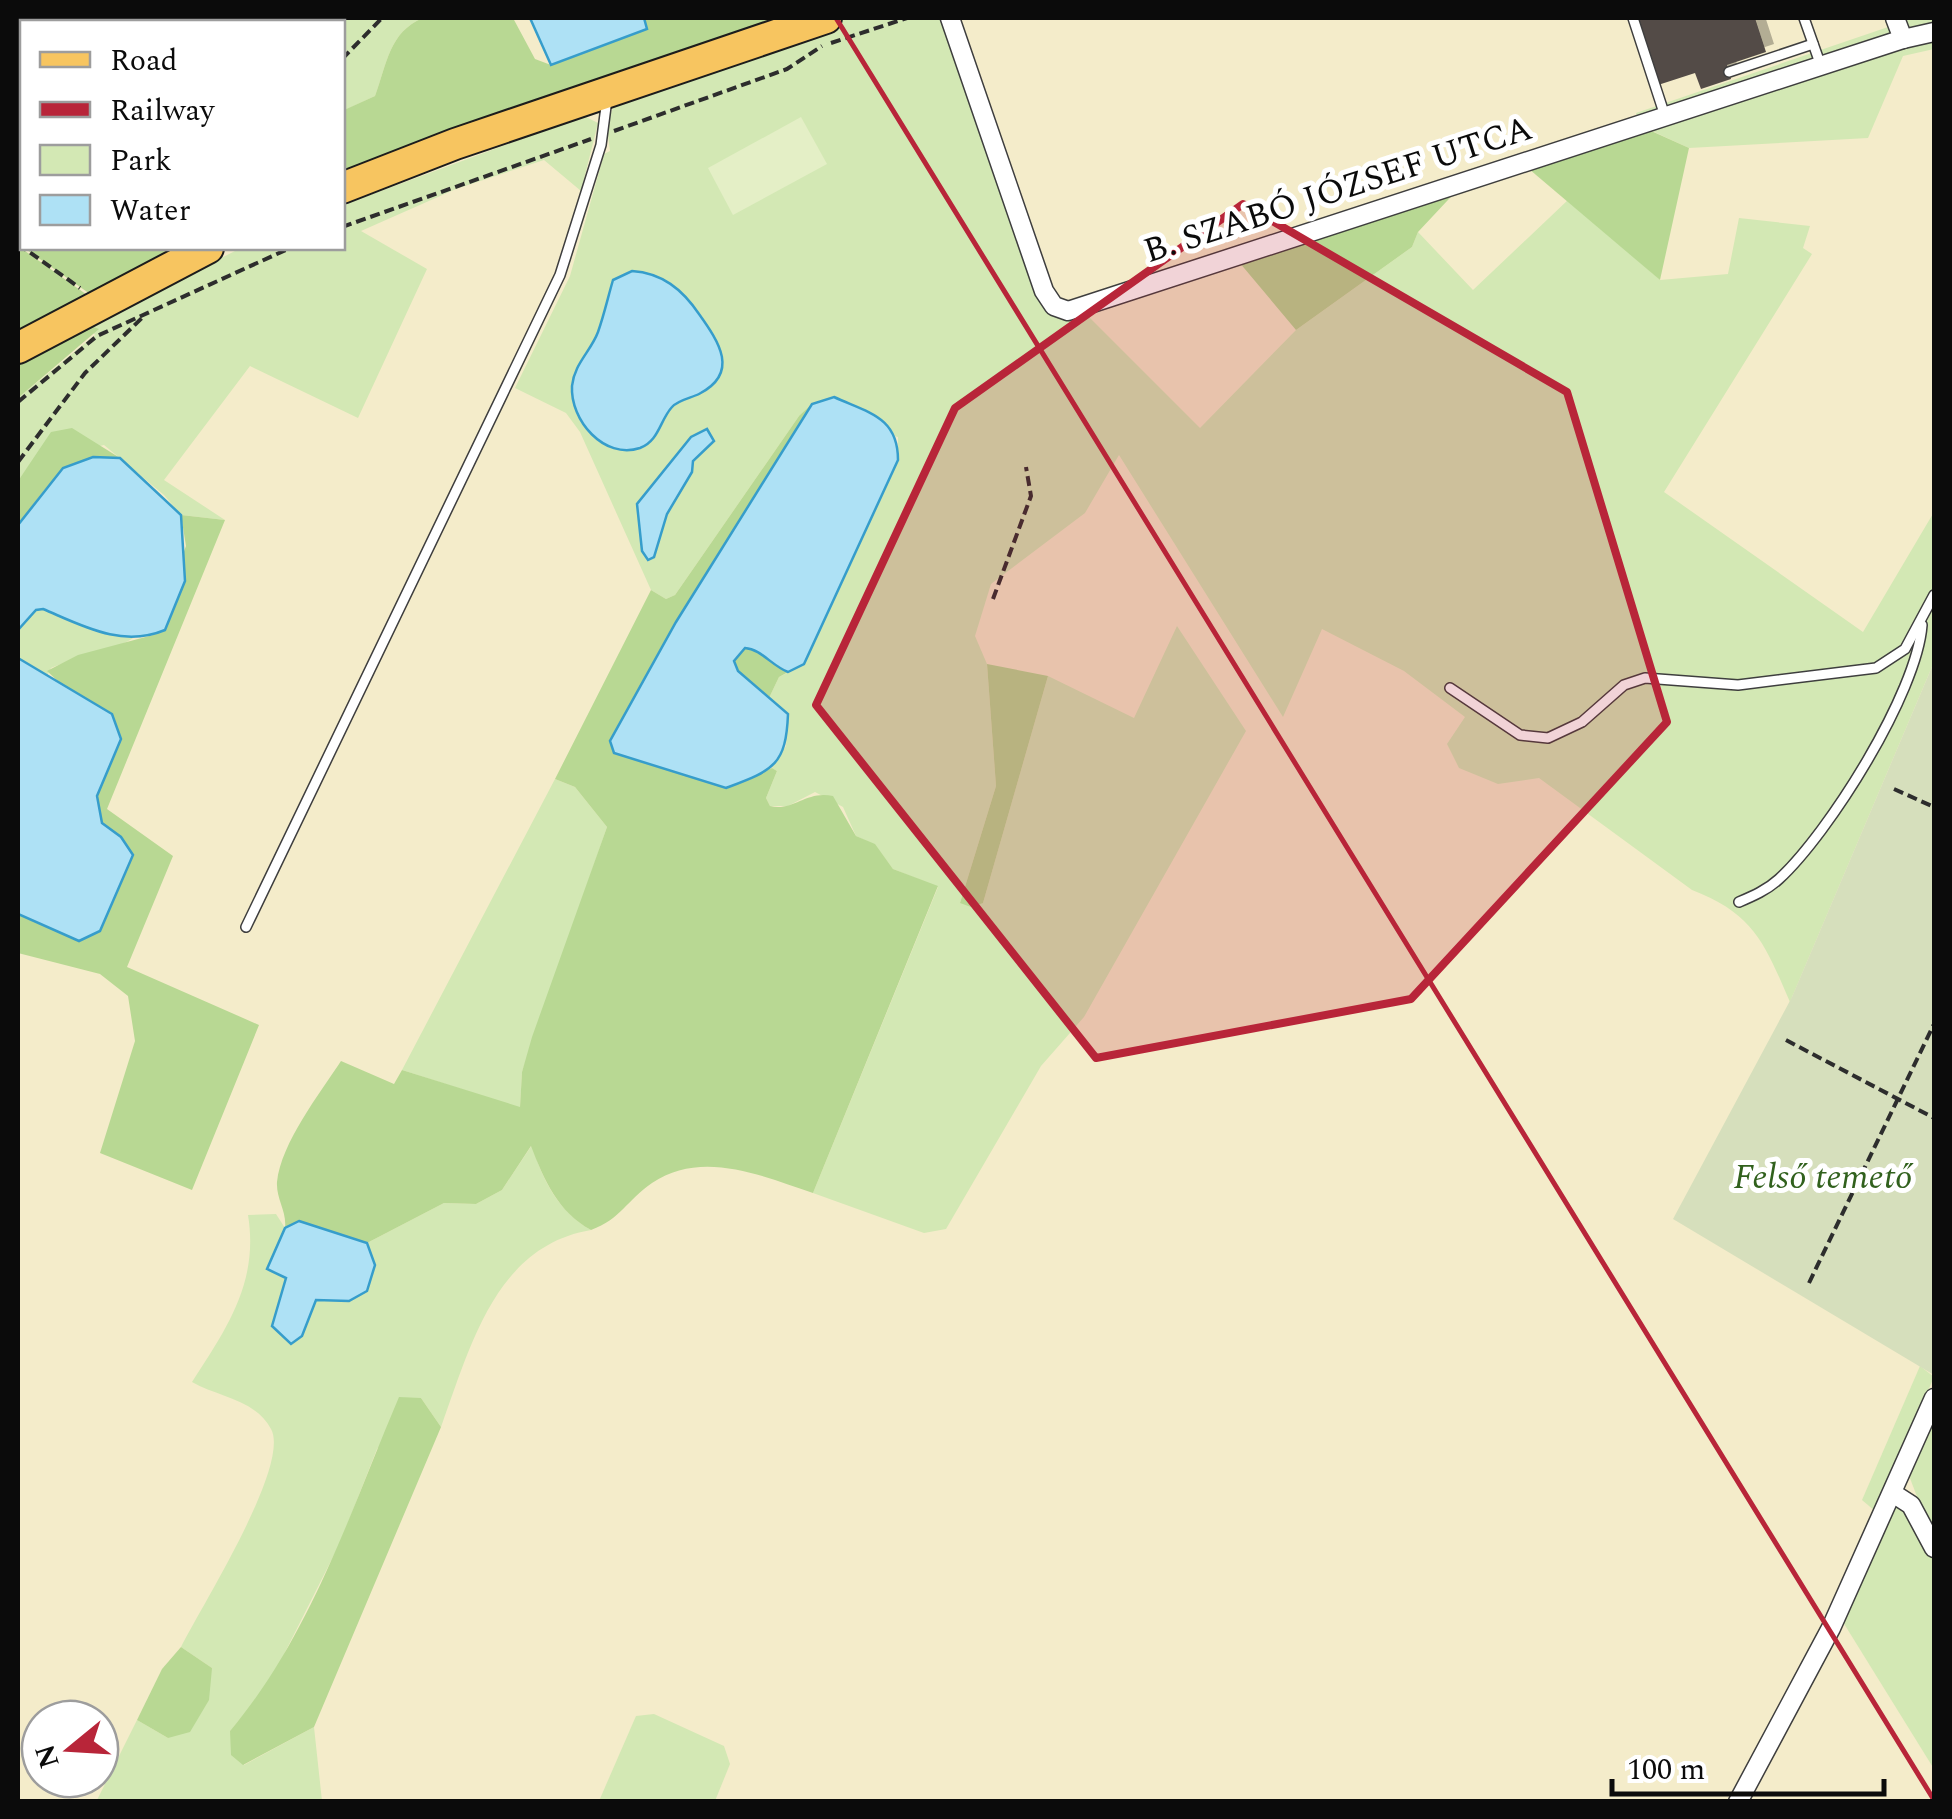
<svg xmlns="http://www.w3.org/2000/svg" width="1952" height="1819" viewBox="0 0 1952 1819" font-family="Spectral,serif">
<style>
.farmland{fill:#f4ecca;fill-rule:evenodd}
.green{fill:#d3e8b4}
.forest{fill:#b8d893}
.cemetery{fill:#d6dfbc}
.pitch{fill:#e4efc6}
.water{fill:#aee1f5;stroke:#369dcb;stroke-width:2.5}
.building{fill:#534b47;filter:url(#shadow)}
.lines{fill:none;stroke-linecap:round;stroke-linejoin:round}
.service-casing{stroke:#3e3e3e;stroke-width:12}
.minor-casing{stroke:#3e3e3e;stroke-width:21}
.primary-casing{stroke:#1c1c1c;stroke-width:34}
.path{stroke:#2d2d2d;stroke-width:4;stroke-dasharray:10 5;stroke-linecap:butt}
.service{stroke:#fff;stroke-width:9}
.minor{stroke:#fff;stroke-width:18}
.primary{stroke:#f7c560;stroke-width:30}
.rail{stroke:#b82539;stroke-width:5}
.marked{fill:#b82539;fill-opacity:0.2;stroke:#b82539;stroke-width:8;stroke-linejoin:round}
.labels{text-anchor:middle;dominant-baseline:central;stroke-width:10;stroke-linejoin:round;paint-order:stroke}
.street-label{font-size:35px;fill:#0b0b0b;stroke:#fff}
.park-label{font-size:35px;font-style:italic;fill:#31611d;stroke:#fff}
</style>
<defs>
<filter id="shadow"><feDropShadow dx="8" dy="-8" stdDeviation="0" flood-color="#0004"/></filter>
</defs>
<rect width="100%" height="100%" fill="#fff9e9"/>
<path class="farmland" d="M18 18H1934V1801H18ZM22 22H342V248H22ZM40 1719H100V1779H40Z"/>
<g class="green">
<path d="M329 18H423C389 32 387 64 375 96L343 111 342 22H330Z"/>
<path d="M785 18H955L1054 306 1081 309 1200 428 1296 330 1412 247 1418 232 1473 290 1569 199 1660 280 1728 274 1739 218 1810 226 1803 248 1812 254 1664 492 1863 632 1934 512V662L1790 1002C1765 945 1755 914 1692 890L1539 778 1498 784 1459 768 1447 744 1465 717 1404 671 1322 629 1283 717 1119 455 1085 513 991 584 975 636 987 664 996 786 960 903H983L1048 676 1134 718 1177 626 1246 731 1084 1017 1041 1066 946 1229 924 1233 813 1193 938 887 893 869 875 845 856 836 843 807 815 792 788 806H770L766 798 777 771 772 768 786 746 788 714 769 698 779 677 804 664 898 460V437L799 416 675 595 666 599 651 590 580 432 566 413 515 388 570 276 604 154 610 151 608 135H604L624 73Z"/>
<polygon points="1892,18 1934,18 1934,49 1903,56 1868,138 1689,148 1639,125 1636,113 1894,25"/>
<polygon points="584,116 598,123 581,191 544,160 456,189 361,231 427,269 358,418 250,366 164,480 225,520 181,515 164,495 104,445 31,463 18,481 18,398 95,335 88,325 241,248 342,248 343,205"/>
<path d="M43 609 84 627 133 638C119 649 72 659 51 668L47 676 18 658V630L36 610Z"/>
<polygon points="555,779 575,787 607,827 522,1072 520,1108 402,1070"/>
<path d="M532 1145C542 1180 559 1212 591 1230 495 1246 470 1348 441 1427L421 1398 377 1449 340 1543 268 1686 230 1731 244 1765 314 1727 322 1801 96 1802 137 1720 168 1738 212 1668 181 1647C201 1607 291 1465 271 1429 255 1399 218 1397 192 1382 227 1328 259 1282 248 1215L276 1214 285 1228 267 1269 286 1278 272 1326 302 1336 316 1300 349 1301 375 1265 367 1243 444 1203 476 1204 502 1190Z"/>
<polygon points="1920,1366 1934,1377 1875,1511 1862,1500"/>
<polygon points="1934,1414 1934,1541 1908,1473"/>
<polygon points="1892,1507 1903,1509 1934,1556 1934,1769 1838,1614"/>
<polygon points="654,1714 724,1746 730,1764 715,1801 599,1801 636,1716"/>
</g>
<g class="forest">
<path d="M423 18H513L535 59 551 65 646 22 644 18H785L343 176 342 111 375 96C387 64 389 32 423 18Z"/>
<polygon points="1638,125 1689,148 1660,280 1523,164"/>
<polygon points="1462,185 1418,232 1412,247 1296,330 1239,262"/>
<polygon points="18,246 90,297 18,337"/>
<polygon points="24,248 186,248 93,296"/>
<polygon points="88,325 99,329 18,398 18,364"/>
<path d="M812 404 676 622 610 741 614 753 726 788 772 768 777 771 766 798 770 806C793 812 806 790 833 796L856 836 875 844 893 869 938 886 813 1193C762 1176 702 1149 652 1183 627 1200 621 1219 591 1230 558 1212 544 1180 531 1146L502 1190 476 1204 444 1203 367 1243 299 1221 285 1228C287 1211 276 1199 277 1182 281 1143 320 1093 341 1061L394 1084 402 1070 520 1107 522 1072 532 1037 607 827 575 787 555 779 651 590 666 599 675 595 799 416Z"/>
<path d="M72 428 120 458C62 455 50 483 18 525V481L51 432Z"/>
<polygon points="181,515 225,520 107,809 173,856 127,967 259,1025 192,1190 100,1153 135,1041 128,996 100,974 18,953 18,914 79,940 99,931 133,855 121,837 102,823 97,796 120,739 47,671 78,655 153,635 186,546"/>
<path d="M745 647C761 649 772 666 788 672L779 677 769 698 738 671 733 661Z"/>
<polygon points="987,664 1048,676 983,903 971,907 960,903 996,786"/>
<path d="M399 1397 421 1398 441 1427 314 1727 243 1765 231 1755 230 1731C311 1635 350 1512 399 1397Z"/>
<polygon points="181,1647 212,1668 209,1700 190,1732 168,1738 137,1720 162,1669"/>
</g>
<polygon class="cemetery" points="1934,662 1934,1375 1673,1219 1792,997"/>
<polygon class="pitch" points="801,117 827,164 733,215 708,168"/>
<g class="water">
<polygon points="530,18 644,18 647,29 551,65"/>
<path d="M632 271C662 273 682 289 699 314 719 342 740 373 699 394 691 398 678 400 672 407 660 420 659 441 640 448 604 460 570 420 572 386 574 364 591 351 598 332 604 315 608 297 613 280Z"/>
<path d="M834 397C869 413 898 417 898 460L804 664 788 672C772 666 761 649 745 648L734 661 738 671 788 714C786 766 773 770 726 788L614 753 610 741 676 622 812 404Z"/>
<polygon points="707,429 714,441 693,461 692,472 667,514 654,557 648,560 642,551 637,504 691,437"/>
<path d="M93 457 120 458 181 515 185 581 165 630C122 648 83 626 43 609L36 610 18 630V525L63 468Z"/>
<polygon points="18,658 112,714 121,739 97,796 102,823 121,837 133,855 100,931 79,941 18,914"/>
<polygon points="299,1221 367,1243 375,1265 367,1291 349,1301 316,1300 302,1336 291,1344 272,1326 286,1278 267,1269 285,1228"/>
</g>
<polygon class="building" points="1636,18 1755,18 1766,52 1727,65 1731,79 1701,89 1695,73 1658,85"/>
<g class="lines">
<g class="service-casing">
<g id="service">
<polyline points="1633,18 1665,116"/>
<polyline points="1804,18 1821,66"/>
<polyline points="1729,72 1813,44"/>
<polyline points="1450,688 1520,735 1548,738 1582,722 1624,685 1645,678 1738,685 1876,668 1905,649 1934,595"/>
<path d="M1739 902C1753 896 1767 890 1779 879 1829 833 1917 693 1922 625"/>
<polyline points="246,927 560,275 601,145 607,99"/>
</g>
</g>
<g class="minor-casing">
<g id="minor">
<polyline points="169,18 172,22"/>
<polyline points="950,18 1044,291 1054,306 1068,311 1903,39 1934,32"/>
<polyline points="1895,18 1903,39"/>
<polyline points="1894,1494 1911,1505 1934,1548"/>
<polyline points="1738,1802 1831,1628 1934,1398"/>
</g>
</g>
<g class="primary-casing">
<g id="primary">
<polyline points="342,188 455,144 826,18"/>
<polyline points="18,348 208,248"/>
</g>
</g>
<g class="path">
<polyline points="831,43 907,18"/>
<polyline points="342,59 382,18"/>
<polyline points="614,131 787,69 822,46"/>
<polyline points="342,227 591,139"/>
<polyline points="18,244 80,288"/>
<polyline points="18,402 97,336 290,248"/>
<polyline points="18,462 85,373 145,315"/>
<polyline points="993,599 1031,496 1026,467"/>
<polyline points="1894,789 1934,807"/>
<polyline points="1786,1040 1934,1118"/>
<polyline points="1809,1283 1934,1024"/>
</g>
<use href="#service" class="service"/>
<use href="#minor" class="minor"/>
<use href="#primary" class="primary"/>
<polyline class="rail" points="836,18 1934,1800"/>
</g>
<path class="marked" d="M1243 204 1567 392 1667 722 1411 999 1096 1058 816 705 955 408Z"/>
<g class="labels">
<g class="street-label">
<text transform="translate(1338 190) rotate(-18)">B. SZABÓ JÓZSEF UTCA</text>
</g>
<g class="park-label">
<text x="1823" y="1177">Felső temető</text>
</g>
</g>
<rect width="1952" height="1819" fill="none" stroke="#0b0b0b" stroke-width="40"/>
<rect x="20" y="20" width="325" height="230" fill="#ffffff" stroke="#9d9d9d" stroke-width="2.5"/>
<rect x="40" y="52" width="50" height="15" fill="#f7c560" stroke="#9d9d9d" stroke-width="2.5"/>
<text x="110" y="70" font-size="30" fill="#0b0b0b">Road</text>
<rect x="40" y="102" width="50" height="15" fill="#b82539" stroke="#9d9d9d" stroke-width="2.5"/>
<text x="110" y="120" font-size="30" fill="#0b0b0b">Railway</text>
<rect x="40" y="145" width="50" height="30" fill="#d3e8b4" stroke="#9d9d9d" stroke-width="2.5"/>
<text x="110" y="170" font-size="30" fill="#0b0b0b">Park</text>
<rect x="40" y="195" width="50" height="30" fill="#aee1f5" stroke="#9d9d9d" stroke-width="2.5"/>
<text x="110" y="220" font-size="30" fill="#0b0b0b">Water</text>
<g transform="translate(70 1749) rotate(252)"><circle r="48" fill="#ffffff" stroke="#9d9d9d" stroke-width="2.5"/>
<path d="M0-8L18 38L0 25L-18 38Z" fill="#b82539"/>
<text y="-15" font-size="28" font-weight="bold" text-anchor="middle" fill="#0b0b0b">N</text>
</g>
<path d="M1612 1779v15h272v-15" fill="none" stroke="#0b0b0b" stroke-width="5"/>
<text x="1627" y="1779" font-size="30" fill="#0b0b0b" stroke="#ffffff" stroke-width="8" paint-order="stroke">100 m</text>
</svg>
